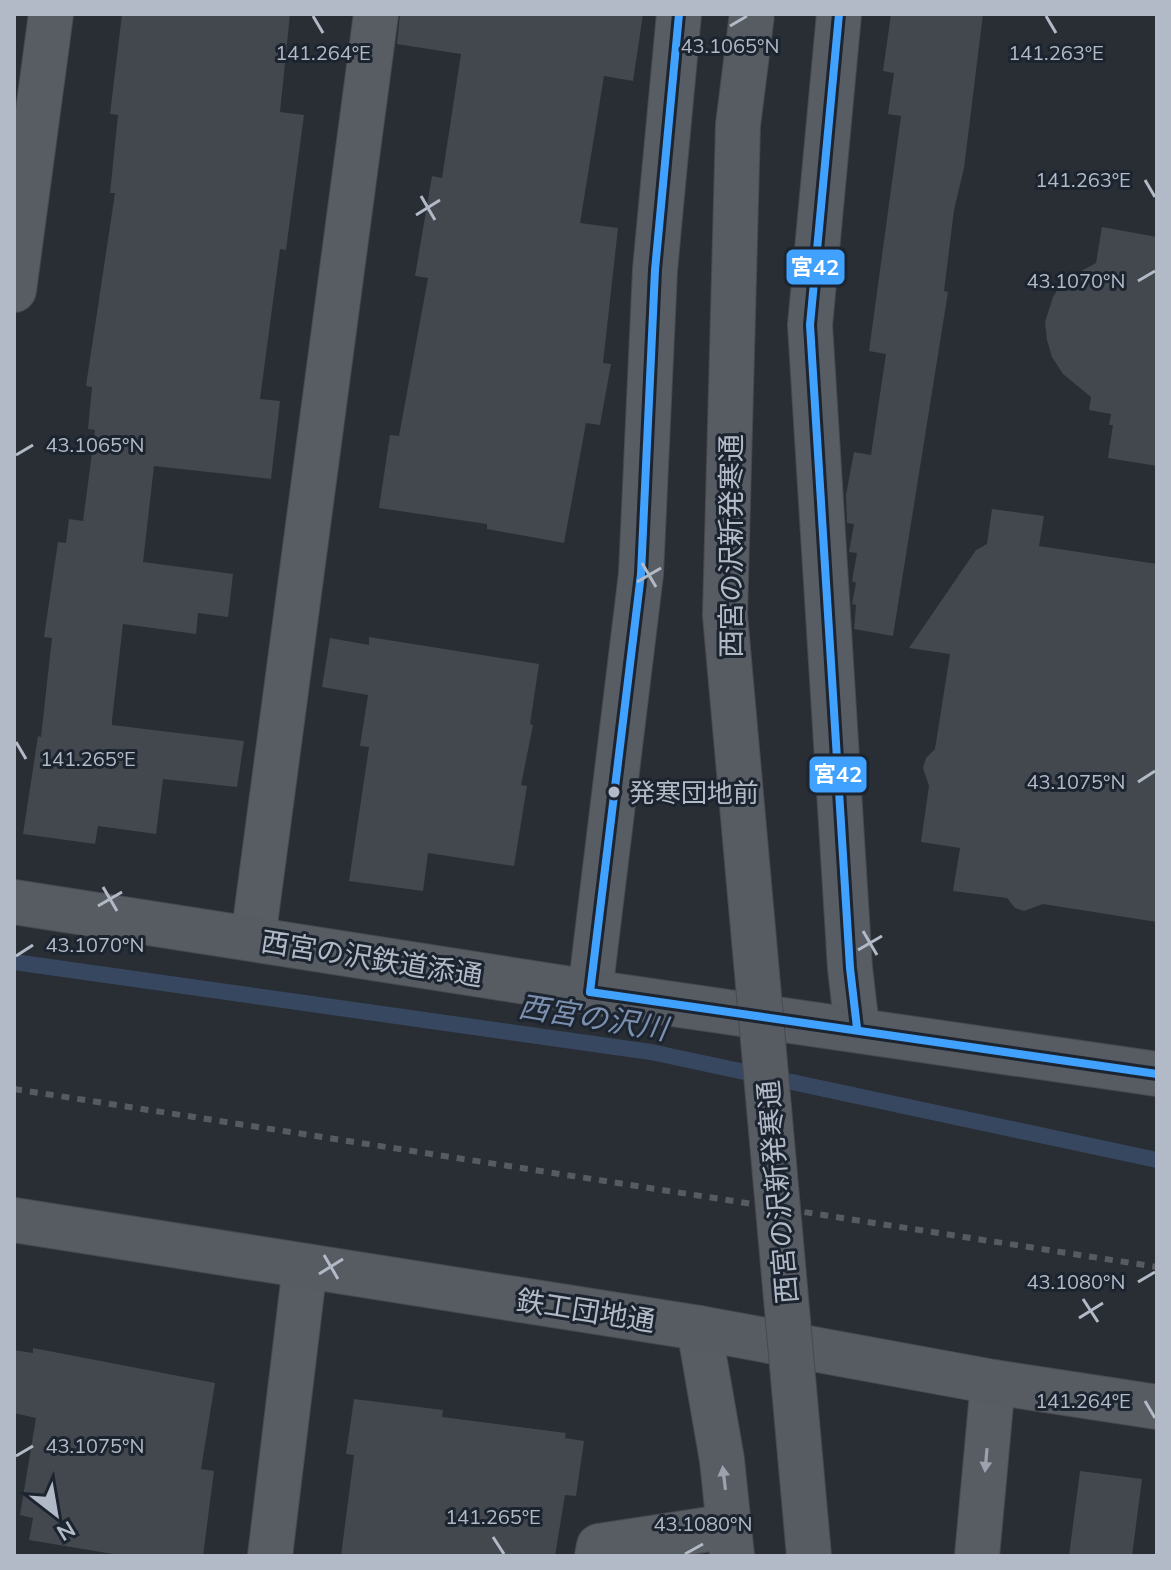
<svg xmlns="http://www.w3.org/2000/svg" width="1171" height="1570" viewBox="0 0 1171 1570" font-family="Mulish,'Noto Sans JP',sans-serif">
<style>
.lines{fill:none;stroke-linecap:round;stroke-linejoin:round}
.stream{stroke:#384760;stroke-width:16}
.building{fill:#43474e}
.street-casing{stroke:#474a50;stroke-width:46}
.secondary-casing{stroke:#474a50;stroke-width:46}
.street{stroke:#585c63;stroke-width:44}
.secondary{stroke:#575b62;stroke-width:44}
.rail{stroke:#575b61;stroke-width:6;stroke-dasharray:8 8;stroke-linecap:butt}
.secondary-bridge-casing{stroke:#474a50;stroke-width:46;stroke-linecap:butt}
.secondary-bridge{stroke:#575b62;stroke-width:44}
.bus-1-casing{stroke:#1c2430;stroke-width:14}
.bus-1{stroke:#40a1ff;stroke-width:8}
.oneway{fill:#9ca2ae}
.ticks{fill:none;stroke:#b2bac7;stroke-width:3}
.bus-dot{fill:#b2bac7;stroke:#1c2430;stroke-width:3}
.labels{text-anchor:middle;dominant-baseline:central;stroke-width:6;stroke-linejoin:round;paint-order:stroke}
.bus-label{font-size:26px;fill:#b2bac7;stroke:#1c2430;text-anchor:start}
.street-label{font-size:28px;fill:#b2bac7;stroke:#1c2430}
.water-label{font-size:30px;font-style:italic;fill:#7b8fae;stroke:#1c2430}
.ticks-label{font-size:20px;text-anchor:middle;fill:#b2bac7;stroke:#1c2430;stroke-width:6;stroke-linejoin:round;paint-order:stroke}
.line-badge{stroke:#1c2430;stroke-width:3}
.badge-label{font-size:22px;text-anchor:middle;font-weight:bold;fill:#fff}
</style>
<rect width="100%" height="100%" fill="#292e35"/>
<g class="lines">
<polyline class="stream" points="14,962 651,1052 1157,1160"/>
</g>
<g class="building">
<polygon points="122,14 290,14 280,112 304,115 286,250 280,249 260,399 280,401 271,479 154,466 143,562 233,574 228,617 198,613 196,634 123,624 112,720 112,725 244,741 237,787 163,779 156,834 98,826 95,844 23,834 38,736 41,737 52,638 44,637 58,542 66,543 69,519 83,521 95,430 88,429 92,387 86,386 115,193 110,193 118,115 110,114"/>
<polygon points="400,14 643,14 633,81 604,76 580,223 618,228 603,363 611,364 600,425 586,423 564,543 487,529 487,524 379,508 390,435 399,436 428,278 415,276 432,176 442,178 461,54 397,44"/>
<polygon points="891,14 983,14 964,168 954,210 944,291 948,292 893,636 854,629 856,605 852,604 856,583 852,581 857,553 849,552 854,524 847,523 846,495 854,452 871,455 886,354 869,351 901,116 888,114 894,73 883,71"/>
<polygon points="1102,227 1157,237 1157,466 1108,458 1113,425 1109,425 1111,414 1089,410 1091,397 1063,374 1052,357 1047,340 1045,322 1053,297 1063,281 1096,263"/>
<polygon points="992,509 1044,516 1039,546 1157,564 1157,922 1043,904 1024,911 1015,908 1007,898 953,891 960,848 921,842 929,786 923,768 926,758 935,749 950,654 909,648 976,550 987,544"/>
<polygon points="369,637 539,664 530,724 533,725 521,785 527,786 514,866 428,853 423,891 349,881 369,747 360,746 368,695 322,687 330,638 369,645"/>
<polygon points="33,1348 215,1383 201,1469 214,1471 203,1556 125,1556 29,1540 33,1518 20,1515 36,1418 14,1413 14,1350 33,1353"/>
<polygon points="354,1399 443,1410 442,1417 566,1433 565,1438 584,1441 576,1496 565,1495 555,1556 341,1556 354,1455 346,1454"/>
<polygon points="1080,1471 1142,1479 1132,1556 1069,1556"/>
</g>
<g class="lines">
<g class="street-casing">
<g id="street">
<polyline points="839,14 810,325 850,968 857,1028"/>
<polyline points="14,290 51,14"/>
<polyline points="253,939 376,14"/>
<polyline points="590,992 641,574 655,270 679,14"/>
<polyline points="699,1328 722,1460 732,1556"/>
<polyline points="270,1556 305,1266"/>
<polyline points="597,1556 599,1546 730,1526"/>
<polyline points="977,1556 993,1382"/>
</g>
</g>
<g class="secondary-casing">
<g id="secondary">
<polyline points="14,902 590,992 1157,1074"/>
<polyline points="14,1220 699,1328 993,1382 1157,1407"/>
</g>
</g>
<use href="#street" class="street"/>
<use href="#secondary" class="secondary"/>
<polyline class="rail" points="14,1089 1157,1267"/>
<g class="secondary-bridge-casing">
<polyline id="secondary-bridge" points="752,14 738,125 725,615 809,1556"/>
</g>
<use href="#secondary-bridge" class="secondary-bridge"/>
<g class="bus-1-casing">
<g id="bus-1">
<polyline points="839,14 810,325 850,968 857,1028"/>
<polyline points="590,992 641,574 655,270 679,14"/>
<polyline points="590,992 1157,1074"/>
</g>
</g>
<use href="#bus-1" class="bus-1"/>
</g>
<defs><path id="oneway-solid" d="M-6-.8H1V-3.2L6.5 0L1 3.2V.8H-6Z" transform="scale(2)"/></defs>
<g class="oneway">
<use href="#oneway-solid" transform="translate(986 1460) rotate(95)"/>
<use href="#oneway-solid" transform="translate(724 1478) rotate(-97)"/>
</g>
<path class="ticks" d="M313 16 323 33M1046 16 1056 33M730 26 747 16M1145 180 1155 197M421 196 435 220M416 215 440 200M1138 281 1155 271M16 455 33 445M642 563 656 587M637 582 661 568M16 742 26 759M1138 782 1155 771M103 887 117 911M98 906 122 892M863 931 877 955M858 950 882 936M16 956 33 945M324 1255 338 1279M319 1274 343 1259M1138 1282 1155 1272M1083 1299 1098 1322M1079 1318 1103 1303M1145 1401 1155 1418M16 1456 33 1446M493 1537 504 1554M685 1554 703 1544"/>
<circle class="bus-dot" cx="614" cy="792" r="7"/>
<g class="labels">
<g class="bus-label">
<text x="629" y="792">発寒団地前</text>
</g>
<g class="street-label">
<text transform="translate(730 546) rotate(-90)">西宮の沢新発寒通</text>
<text transform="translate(372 958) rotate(9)">西宮の沢鉄道添通</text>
<text transform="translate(777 1192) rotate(-95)">西宮の沢新発寒通</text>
<text transform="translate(586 1310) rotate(9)">鉄工団地通</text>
</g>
<g class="water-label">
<text transform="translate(593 1017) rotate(9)">西宮の沢川</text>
</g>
</g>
<g class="ticks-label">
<text x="730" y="53">43.1065°N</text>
<text x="323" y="60">141.264°E</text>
<text x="1056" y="60">141.263°E</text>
<text x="1083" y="187">141.263°E</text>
<text x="1076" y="288">43.1070°N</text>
<text x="95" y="452">43.1065°N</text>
<text x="88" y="766">141.265°E</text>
<text x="1076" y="789">43.1075°N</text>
<text x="95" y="952">43.1070°N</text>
<text x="1076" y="1289">43.1080°N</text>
<text x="1083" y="1408">141.264°E</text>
<text x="95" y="1453">43.1075°N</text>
<text x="493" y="1524">141.265°E</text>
<text x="703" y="1531">43.1080°N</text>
</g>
<g class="line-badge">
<rect x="785" y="248" width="61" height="38" rx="8" fill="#40a1ff"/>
<rect x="808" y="755" width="60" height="39" rx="8" fill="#40a1ff"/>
</g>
<g class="badge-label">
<text x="815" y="275">宮42</text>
<text x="838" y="782">宮42</text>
</g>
<rect width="1171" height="1570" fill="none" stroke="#b2bac7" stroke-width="32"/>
<g transform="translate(56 1514) rotate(149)" stroke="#1c2430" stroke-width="6" paint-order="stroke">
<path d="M0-6L14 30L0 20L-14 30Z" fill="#b2bac7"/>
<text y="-12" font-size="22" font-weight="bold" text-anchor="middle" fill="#b2bac7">N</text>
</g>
</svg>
